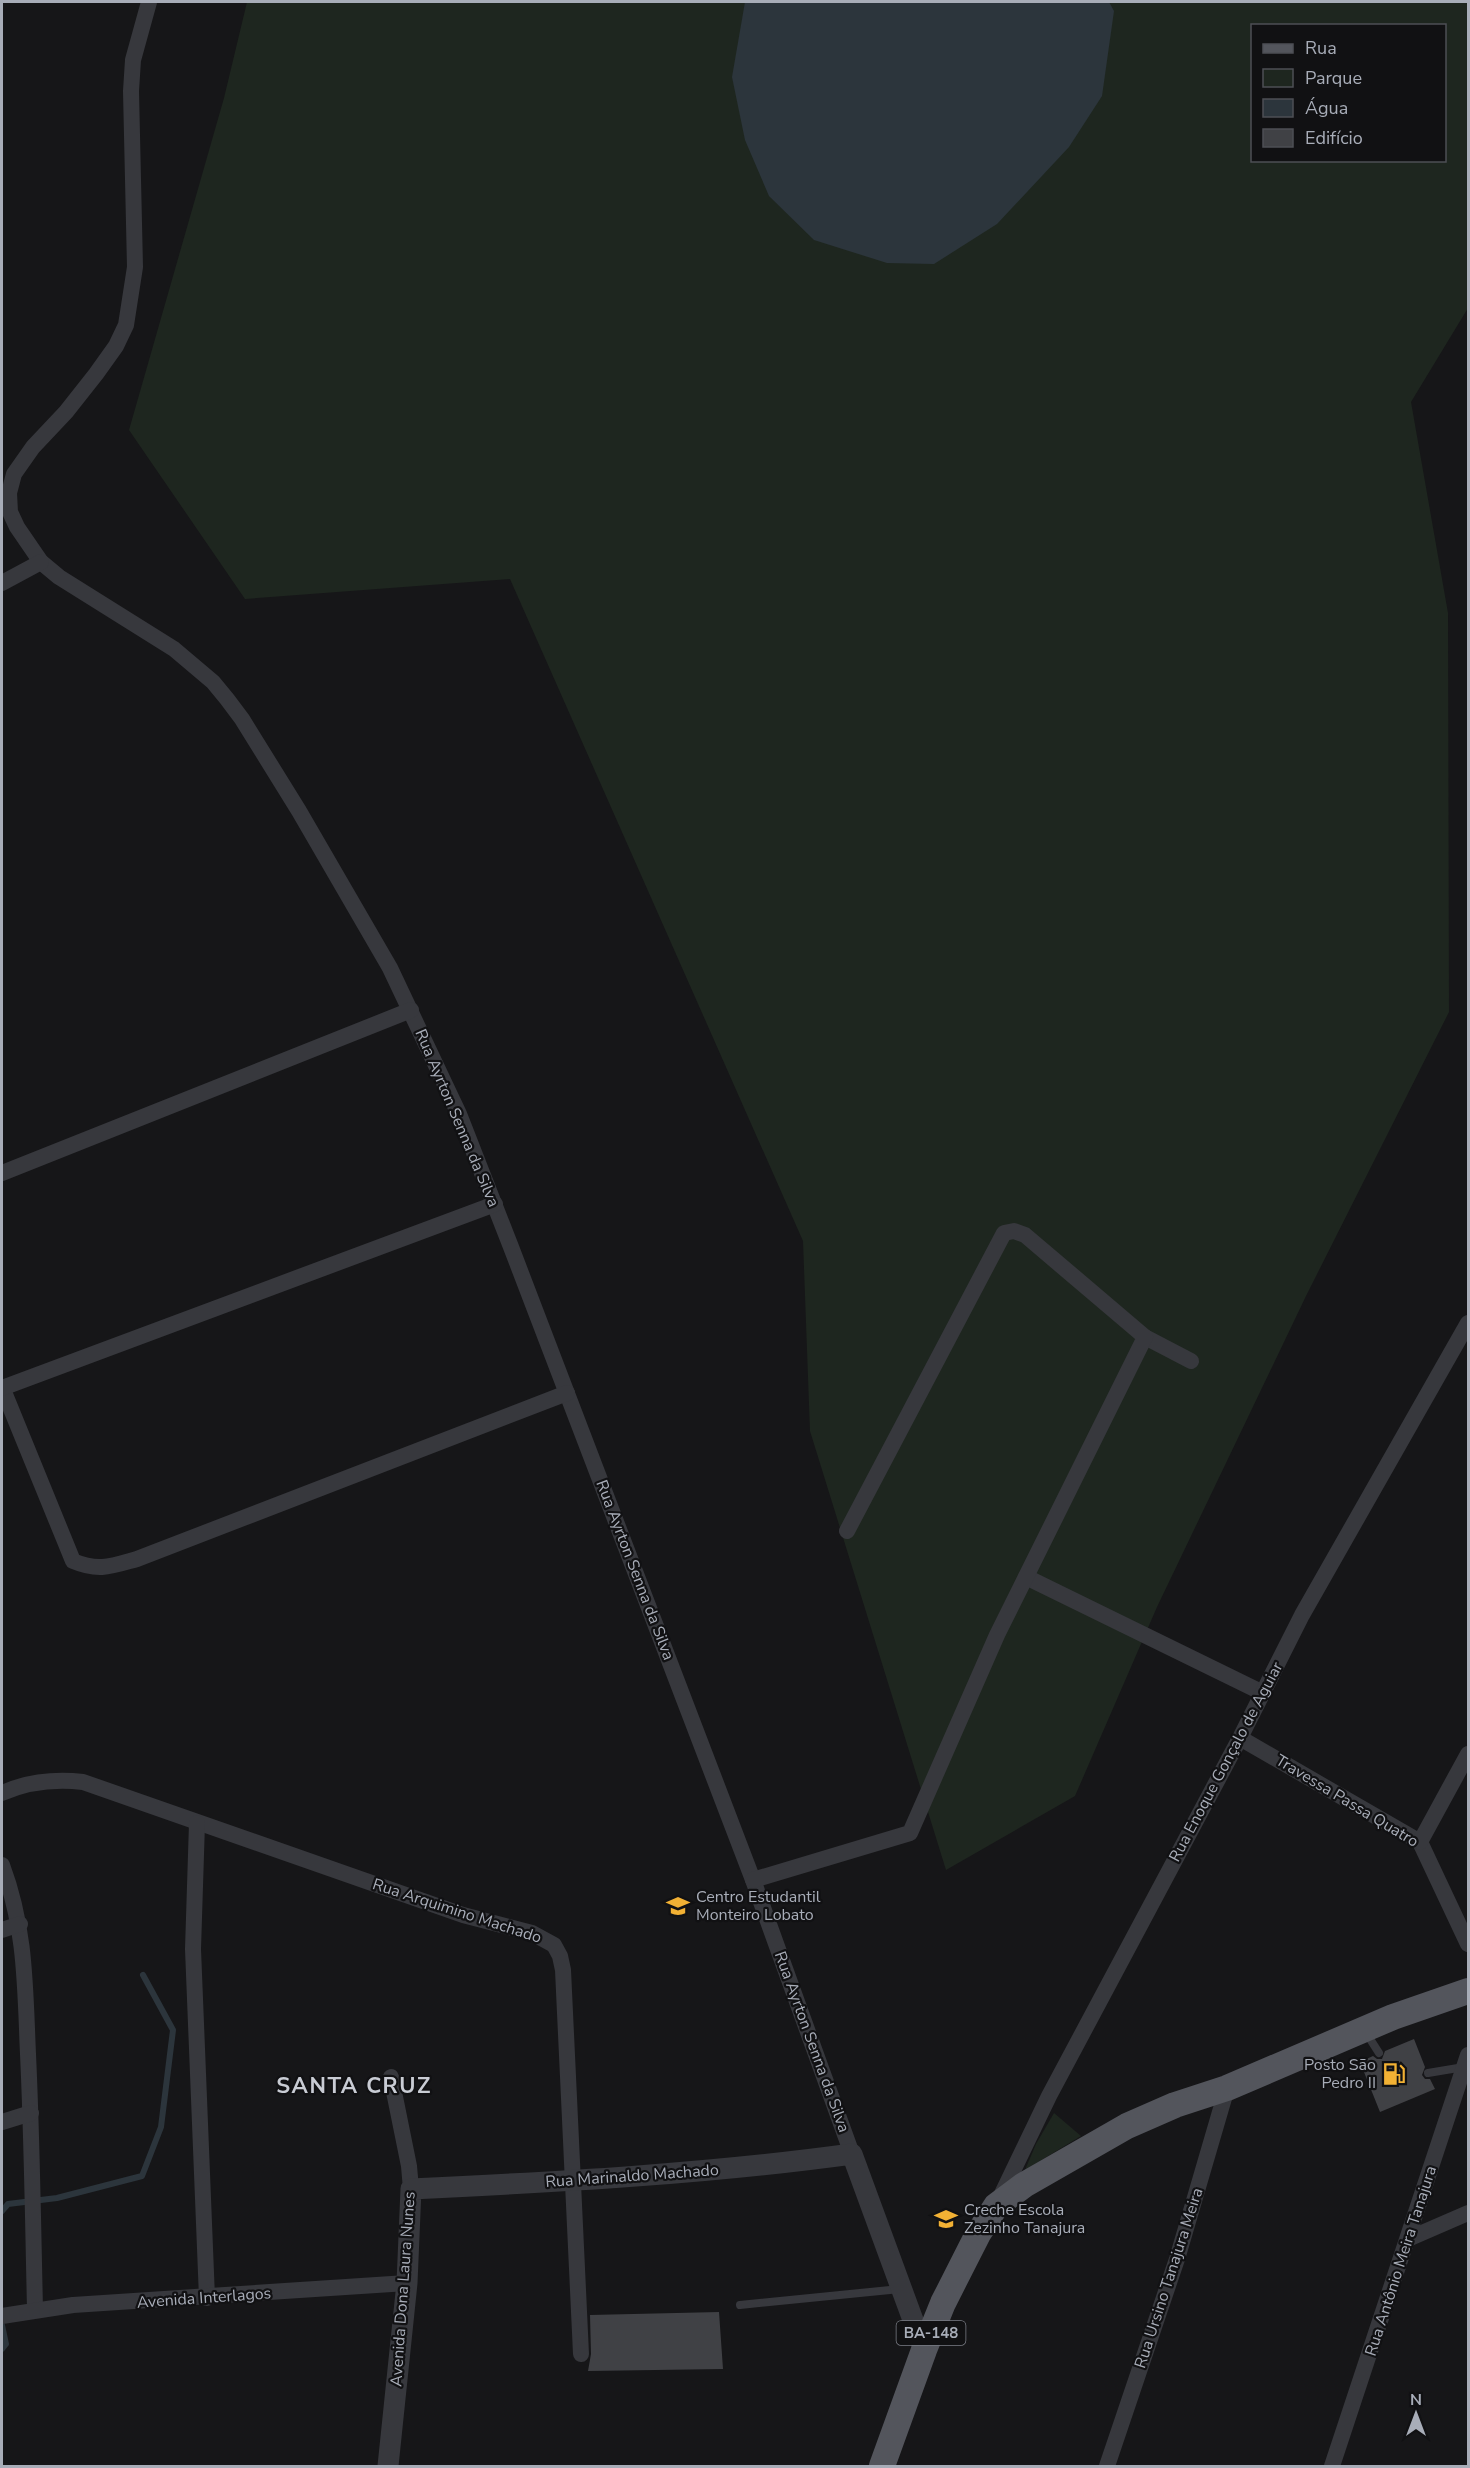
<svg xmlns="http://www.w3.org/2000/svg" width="1470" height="2468" viewBox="0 0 1470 2468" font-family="'Nunito Sans',sans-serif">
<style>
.green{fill:#1e261f;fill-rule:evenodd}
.water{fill:#2c353c}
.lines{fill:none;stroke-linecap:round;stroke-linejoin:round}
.stream{stroke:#2c353c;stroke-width:6}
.building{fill:#404145}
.service{stroke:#37383d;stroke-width:8}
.minor{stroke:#37383d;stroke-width:16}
.tertiary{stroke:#37383d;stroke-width:21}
.primary{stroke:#53555c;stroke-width:26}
.labels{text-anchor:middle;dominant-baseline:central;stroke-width:4.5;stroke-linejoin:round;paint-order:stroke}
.shield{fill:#111113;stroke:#7b7e86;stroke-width:1.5}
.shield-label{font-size:15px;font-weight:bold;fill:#a8adb8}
.street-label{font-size:16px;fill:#a8adb8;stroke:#111113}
.poi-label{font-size:16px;fill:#a8adb8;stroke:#111113;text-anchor:start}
.district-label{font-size:22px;font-weight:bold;letter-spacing:1.5px;fill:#c9ccd4;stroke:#111113}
</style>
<rect width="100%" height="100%" fill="#161618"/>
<g class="green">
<path d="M247 2H1468V308L1411 402 1448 613 1449 1012 1306 1296 1157 1607 1075 1796 946 1870 810 1431 803 1241 510 579 245 599 129 430 224 98ZM1252 26H1444V160H1252Z"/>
<polygon points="1054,2113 1081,2136 1025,2170 1036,2144"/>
</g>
<polygon class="water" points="745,2 1109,2 1114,11 1102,96 1069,147 997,224 934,264 887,263 814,240 769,196 745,140 732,77"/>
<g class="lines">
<g class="stream">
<polyline points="2,2211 8,2204 57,2198 142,2176 161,2127 173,2030 143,1975"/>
<polyline points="2,2325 6,2344 2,2349"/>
</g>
</g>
<g class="building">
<polygon points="1414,2039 1425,2067 1422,2075 1425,2079 1430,2079 1435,2089 1380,2112 1360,2062 1373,2056 1377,2059 1382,2059 1385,2051"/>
<polygon points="719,2312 723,2369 588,2371 591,2354 590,2315"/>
</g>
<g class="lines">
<g class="service">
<polyline points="1365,2031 1379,2053"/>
<polyline points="1428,2073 1464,2067"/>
<polyline points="740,2305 900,2289"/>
</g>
<g class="minor">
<polyline points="149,2 133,60 131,91 135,267 126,325 116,346 96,374 66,412 33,447 14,474 9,493 10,512 17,527 41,562 59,577 174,649 213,682 227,699 242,719 299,811 390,968 459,1114 511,1247 753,1880 852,2154"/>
<polyline points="2,583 41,562"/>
<polyline points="2,1173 411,1010"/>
<polyline points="1145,1337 1191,1361"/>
<path d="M2 1387 73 1561C99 1572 112 1566 137 1559L567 1393"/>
<polyline points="2,1388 495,1204"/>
<polyline points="1026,1577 1263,1693"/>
<polyline points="1240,1738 1420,1842 1468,1944"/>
<path d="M2 1793C27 1782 56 1779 83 1782L463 1915 532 1933 554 1945 560 1956 563 1970 581 2354"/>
<polyline points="197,1823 193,1949 207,2298"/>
<polyline points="1420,1842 1468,1754"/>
<path d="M2 1865C26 1929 25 1987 28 2054 32 2139 33 2224 35 2309"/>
<polyline points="753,1880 910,1833 997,1635 1145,1337 1025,1235 1014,1231 1004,1233 847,1531"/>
<polyline points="2,1930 20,1924"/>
<polyline points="391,2077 409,2166 411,2189"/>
<polyline points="2,2122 31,2113"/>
<polyline points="999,2200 1049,2096 1240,1738 1302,1615 1468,1323"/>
<polyline points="1408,2239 1468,2213"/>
<polyline points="2,2316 73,2305 407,2283"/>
<polyline points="1107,2466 1177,2259 1227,2088"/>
<polyline points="1332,2466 1468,2055"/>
</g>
<path class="tertiary" d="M388 2466 407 2283 411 2189C559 2182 706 2174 852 2154L924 2350"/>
<polyline class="primary" points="882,2466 924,2350 943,2303 978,2234 996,2206 1024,2185 1127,2126 1175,2105 1227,2088 1393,2017 1468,1991"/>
</g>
<defs>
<g id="school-bare" transform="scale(1.8)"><path d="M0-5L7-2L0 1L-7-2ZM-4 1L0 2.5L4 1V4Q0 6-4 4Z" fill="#f2b134" stroke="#111113" stroke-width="2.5" paint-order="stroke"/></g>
<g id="fuel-bare" transform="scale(1.8)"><path d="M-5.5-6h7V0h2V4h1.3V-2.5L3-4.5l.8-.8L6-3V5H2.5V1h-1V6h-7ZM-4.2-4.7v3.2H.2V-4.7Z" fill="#f2b134" stroke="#111113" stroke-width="2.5" paint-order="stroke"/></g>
</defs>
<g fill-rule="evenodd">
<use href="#school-bare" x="678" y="1906"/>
<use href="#fuel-bare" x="1394" y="2074"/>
<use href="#school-bare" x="946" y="2219"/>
</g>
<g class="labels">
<rect class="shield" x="896.5" y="2321" width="69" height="24" rx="4.5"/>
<g class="shield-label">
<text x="931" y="2333">BA-148</text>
</g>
<g class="street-label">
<text transform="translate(457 1118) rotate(67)">Rua Ayrton Senna da Silva</text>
<text transform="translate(635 1570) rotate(69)">Rua Ayrton Senna da Silva</text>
<text transform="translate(1226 1762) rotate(-62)">Rua Enoque Gonçalo de Aguiar</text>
<text transform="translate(1347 1801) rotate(31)">Travessa Passa Quatro</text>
<text transform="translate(457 1911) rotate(18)">Rua Arquimino Machado</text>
<text transform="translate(812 2042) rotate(70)">Rua Ayrton Senna da Silva</text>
<text transform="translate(632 2176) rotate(-4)">Rua Marinaldo Machado</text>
<text transform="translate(1401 2261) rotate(-72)">Rua Antônio Meira Tanajura</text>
<text transform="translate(1169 2278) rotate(-72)">Rua Ursino Tanajura Meira</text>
<text transform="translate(403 2289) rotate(-86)">Avenida Dona Laura Nunes</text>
<text transform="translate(204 2298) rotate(-4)">Avenida Interlagos</text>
</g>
<g class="poi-label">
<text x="696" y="1897">Centro Estudantil<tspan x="696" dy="18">Monteiro Lobato</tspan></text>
<text x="1376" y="2065" text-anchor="end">Posto São<tspan x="1376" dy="18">Pedro II</tspan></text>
<text x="964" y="2210">Creche Escola<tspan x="964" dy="18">Zezinho Tanajura</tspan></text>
</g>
<g class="district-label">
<text x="354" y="2086">SANTA CRUZ</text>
</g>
</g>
<rect width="1470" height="2468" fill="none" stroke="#a8adb8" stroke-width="6"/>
<rect x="1251" y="24" width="195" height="138" fill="#111113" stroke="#4d4f55" stroke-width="1.5"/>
<rect x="1263" y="44" width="30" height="9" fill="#53555c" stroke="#4d4f55" stroke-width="1.5"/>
<text x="1305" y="54" font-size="18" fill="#a8adb8">Rua</text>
<rect x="1263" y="69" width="30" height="18" fill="#1e261f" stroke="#4d4f55" stroke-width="1.5"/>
<text x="1305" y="84" font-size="18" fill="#a8adb8">Parque</text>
<rect x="1263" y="99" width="30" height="18" fill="#2c353c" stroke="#4d4f55" stroke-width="1.5"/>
<text x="1305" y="114" font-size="18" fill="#a8adb8">Água</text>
<rect x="1263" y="129" width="30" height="18" fill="#404145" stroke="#4d4f55" stroke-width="1.5"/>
<text x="1305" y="144" font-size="18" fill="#a8adb8">Edifício</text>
<g transform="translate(1416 2414)" stroke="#111113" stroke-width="4.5" paint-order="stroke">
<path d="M0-4.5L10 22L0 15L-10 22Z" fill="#a8adb8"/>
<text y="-9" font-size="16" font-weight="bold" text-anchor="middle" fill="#a8adb8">N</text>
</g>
</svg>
